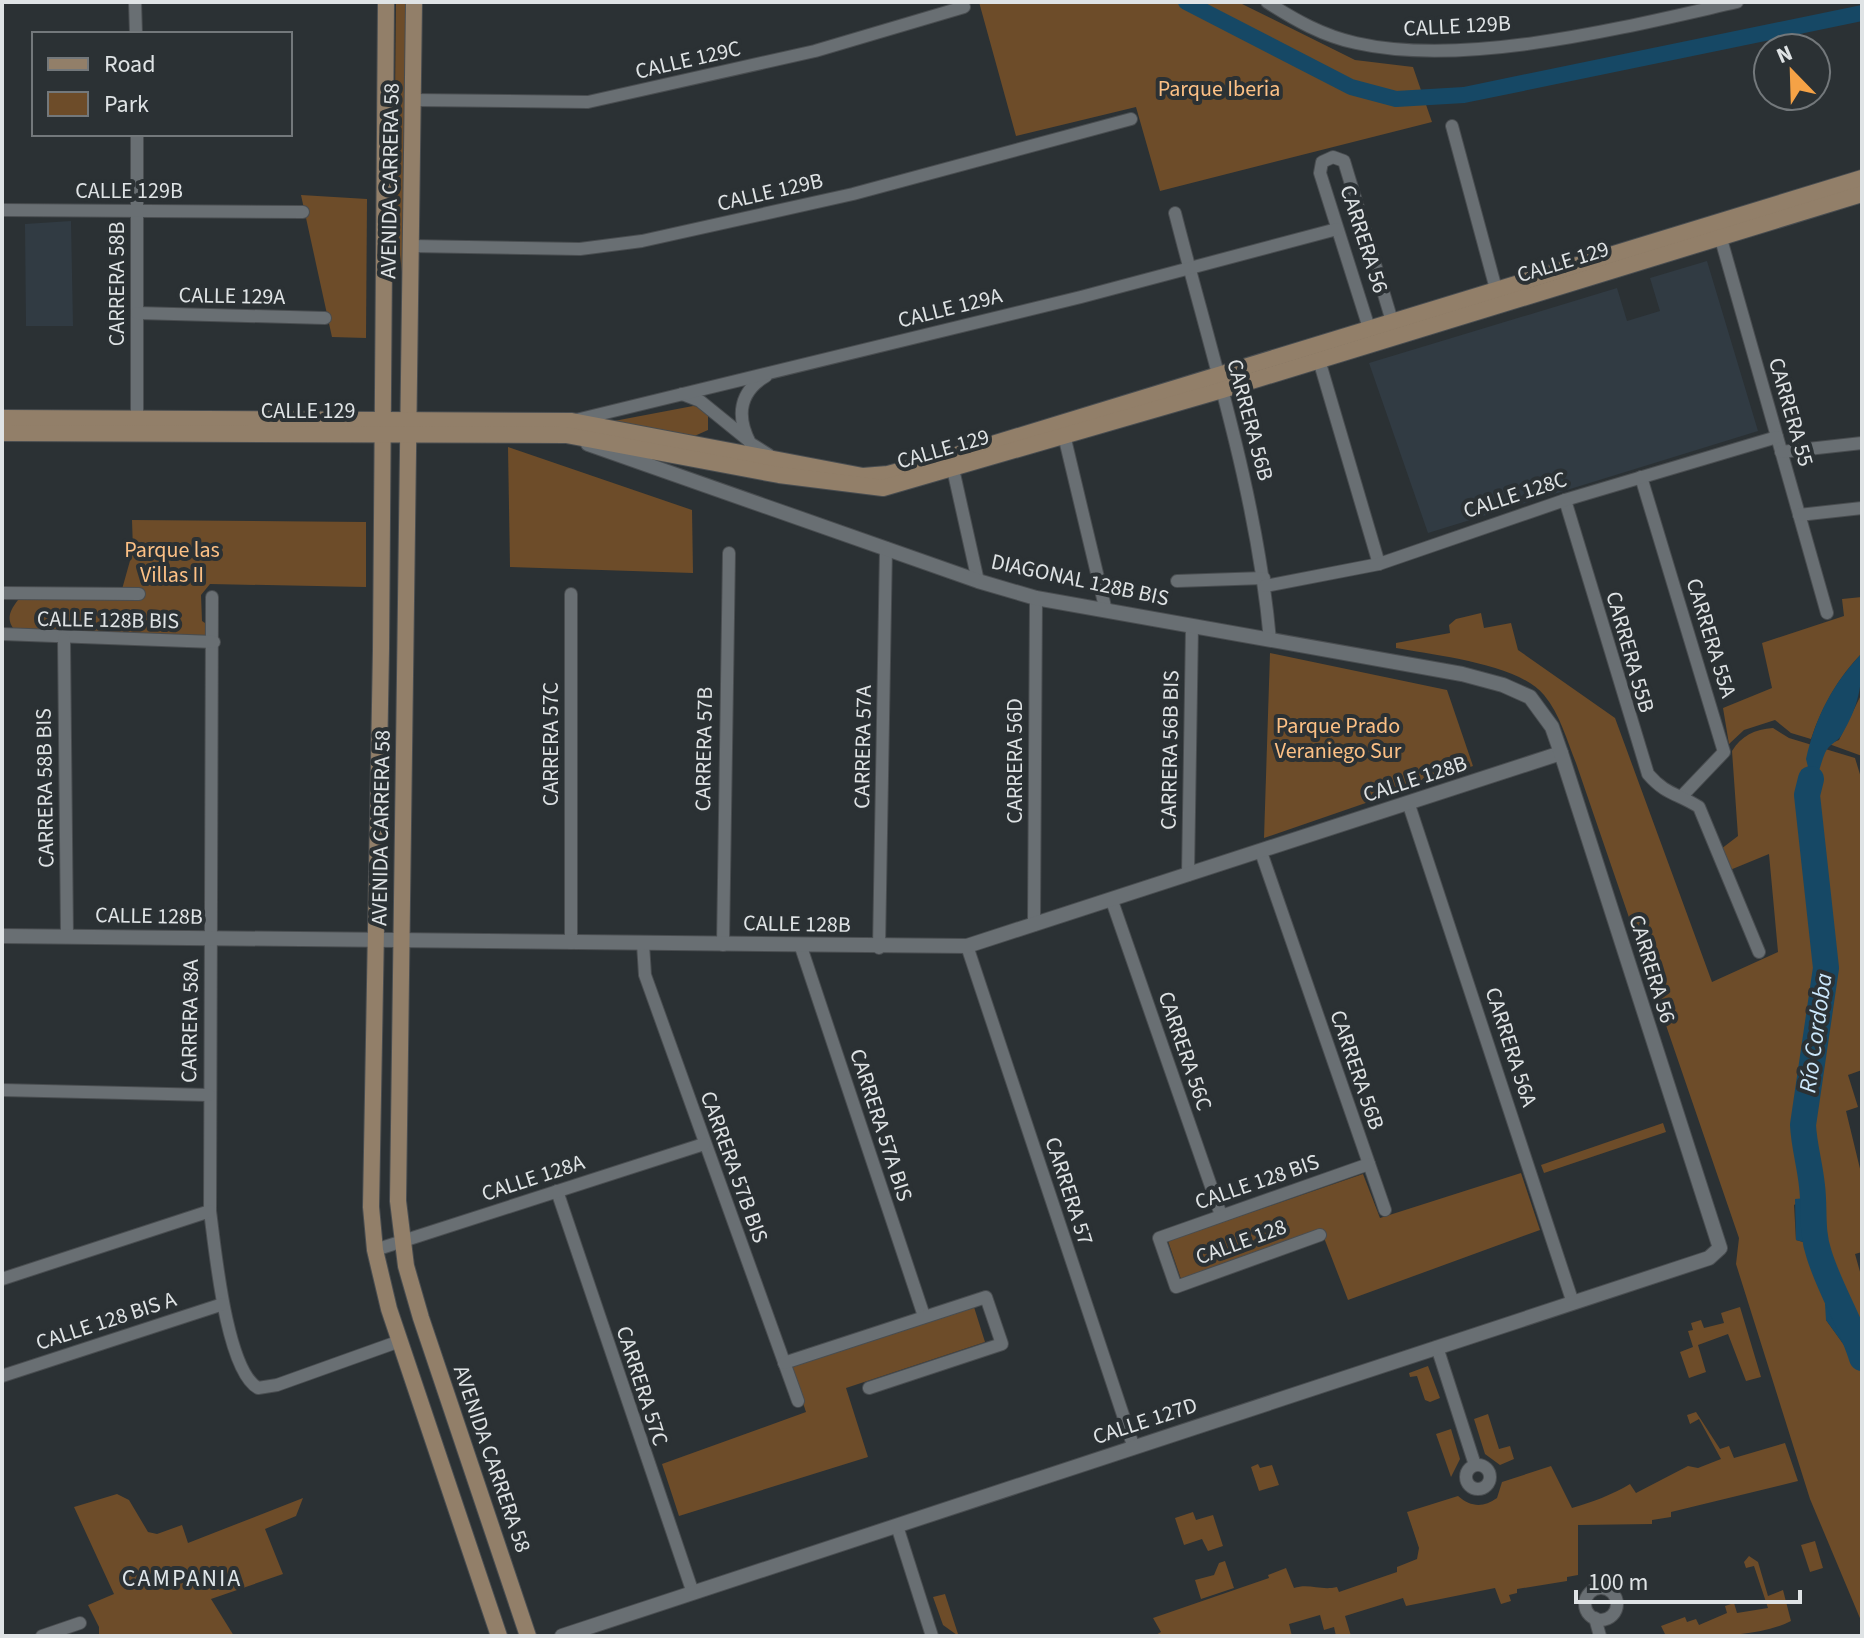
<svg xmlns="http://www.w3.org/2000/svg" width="1864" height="1638" viewBox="0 0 1864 1638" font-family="'Source Sans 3',sans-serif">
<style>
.built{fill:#313b43}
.green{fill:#6d4c29;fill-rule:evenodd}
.water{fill:#164865}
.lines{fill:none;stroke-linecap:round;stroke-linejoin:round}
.canal{stroke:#164865;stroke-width:16}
.river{stroke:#164865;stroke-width:26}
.minor-casing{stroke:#494d50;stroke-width:14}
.tertiary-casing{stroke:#494d50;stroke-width:16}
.secondary-casing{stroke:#494d50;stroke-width:18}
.minor{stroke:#696f73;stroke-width:12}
.tertiary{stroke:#696f73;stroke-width:14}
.secondary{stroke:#927f69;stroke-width:16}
.labels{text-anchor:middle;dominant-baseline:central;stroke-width:8;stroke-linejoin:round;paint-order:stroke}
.street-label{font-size:22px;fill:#dfe3e5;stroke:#2b3134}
.park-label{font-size:22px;fill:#fcc085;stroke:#2b3134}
.water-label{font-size:24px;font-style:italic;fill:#cce8fc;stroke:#2b3134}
.neighbourhood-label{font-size:24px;letter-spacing:2px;fill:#dee5e9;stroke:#2b3134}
</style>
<rect width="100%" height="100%" fill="#2b3134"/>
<g class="built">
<polygon points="71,221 73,326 26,326 25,224"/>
<polygon points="1707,261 1758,431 1428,533 1369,363 1617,288 1627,321 1660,311 1650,278"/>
</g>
<g class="green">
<polygon points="396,2 408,2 404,290 394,202"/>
<polygon points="979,2 1238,2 1355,60 1413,67 1432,122 1160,191 1136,107 1016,136"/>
<polygon points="301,195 367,199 366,338 332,337"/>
<polygon points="693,406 703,407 708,413 708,430 690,438 614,421"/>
<polygon points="508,447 692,510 693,573 510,567"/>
<path d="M132 520 366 522V587L210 584 201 595 202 621 208 625 206 635 17 633C6 621 8 613 18 600H119L133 550Z"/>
<path d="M1862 597V653C1838 678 1822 706 1811 739L1791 733 1775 720 1744 730 1729 744 1723 708 1772 688 1762 643 1844 616 1842 599Z"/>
<path d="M1481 613 1484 628 1511 623 1518 650 1615 718 1712 982 1778 952 1769 854 1730 870 1721 849 1738 836 1732 751C1741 736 1755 729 1773 728L1789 738 1855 758 1862 781V1070L1848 1075 1858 1107 1846 1111 1862 1177V1252L1855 1254 1862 1279V1332L1849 1319 1845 1306 1834 1303 1826 1320 1862 1370V1623L1810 1499 1736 1264 1739 1238 1576 763C1567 741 1560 714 1544 695 1519 664 1434 655 1396 648V643L1450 633 1449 625 1456 619ZM1805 1198 1810 1210V1244L1796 1240 1794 1205Z"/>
<polygon points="1270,653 1447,690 1473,766 1264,838"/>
<polygon points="1862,693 1862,756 1829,744 1839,740"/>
<polygon points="1663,1123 1666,1132 1544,1173 1541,1165"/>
<polygon points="1521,1173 1540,1230 1348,1300 1321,1230 1181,1279 1168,1241 1363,1174 1380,1218"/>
<polygon points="974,1307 985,1342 846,1388 868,1457 679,1516 662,1464 806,1412 791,1367"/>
<polygon points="1740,1307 1761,1377 1746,1381 1728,1334 1698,1345 1706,1372 1689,1378 1680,1352 1693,1347 1688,1331 1693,1330 1691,1323 1701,1320 1704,1328 1724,1323 1721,1313"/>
<polygon points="1428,1366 1440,1398 1430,1402 1425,1400 1417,1376 1410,1377 1409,1373"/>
<path d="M1696 1412 1720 1449 1729 1446 1734 1458 1785 1443 1798 1481 1671 1512V1517L1652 1520V1524L1578 1525V1575L1567 1577V1581L1517 1589V1593L1509 1595 1511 1601 1501 1604 1495 1588 1406 1606 1403 1598 1345 1616 1351 1636H1336L1334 1627 1324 1630 1320 1615 1289 1624 1292 1636H1154L1161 1632 1153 1618 1269 1578 1268 1575 1286 1568 1294 1588C1309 1583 1321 1591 1337 1587L1339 1592 1397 1572V1567L1417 1559 1419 1548 1407 1512 1458 1496C1471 1507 1483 1508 1497 1498L1502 1482 1551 1466 1572 1508C1592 1502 1612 1495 1630 1484L1636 1493 1688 1466 1698 1468 1721 1459 1699 1419 1690 1424 1687 1415Z"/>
<polygon points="1488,1414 1499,1449 1510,1446 1514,1459 1500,1465 1485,1454 1474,1419"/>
<polygon points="1451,1429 1460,1459 1451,1477 1436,1434"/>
<polygon points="1258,1464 1260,1468 1272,1465 1279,1485 1259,1491 1251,1467"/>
<polygon points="117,1494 129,1500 148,1532 157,1534 182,1525 188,1543 303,1498 296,1516 265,1529 283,1574 211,1599 234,1636 99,1636 99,1627 88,1605 114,1594 74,1507"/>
<polygon points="1193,1512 1196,1520 1213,1515 1223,1546 1208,1551 1202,1539 1184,1545 1175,1518"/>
<polygon points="1815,1541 1823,1568 1810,1572 1801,1545"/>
<path d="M1749 1556 1758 1562 1768 1596 1783 1590 1791 1621C1758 1638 1707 1636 1666 1636L1661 1626 1685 1617 1687 1622 1696 1619 1699 1625 1727 1613 1725 1606 1734 1603 1737 1613 1768 1608 1754 1566 1746 1568 1744 1562Z"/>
<polygon points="1225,1561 1234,1588 1201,1599 1195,1580 1214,1575 1219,1563"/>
<polygon points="945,1594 958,1634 957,1635 943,1625 933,1597"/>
</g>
<g class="water">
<path d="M1862 653C1862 687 1859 706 1841 736 1836 743 1829 744 1825 753 1819 767 1818 781 1810 793L1816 802 1806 817 1807 823 1802 822 1807 800 1802 794 1801 770 1808 767 1806 759C1816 716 1832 685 1862 653Z"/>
<polygon points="1805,1198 1810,1210 1811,1244 1796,1240 1795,1199"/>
<polygon points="1831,1302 1845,1306 1849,1319 1862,1332 1862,1370 1826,1320 1825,1304"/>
</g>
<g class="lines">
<polyline class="canal" points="1186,2 1351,87 1396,99 1464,95 1862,13"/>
<path class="river" d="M1811 779 1807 795 1826 968 1803 1125C1804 1146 1810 1165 1812 1186 1815 1209 1811 1231 1819 1254 1830 1290 1851 1322 1862 1358"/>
<g class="minor-casing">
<g id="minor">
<polyline points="135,2 136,34"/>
<path d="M1267 2C1295 20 1323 36 1356 43 1466 68 1626 27 1737 2"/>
<polyline points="414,100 588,102 815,51 964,7"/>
<polyline points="1452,126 1496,289"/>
<polyline points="137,134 137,426"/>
<polyline points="2,210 303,212"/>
<path d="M1175 213C1211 354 1257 494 1270 640"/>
<polyline points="1719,232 1827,613"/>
<polyline points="411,246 580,249 642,241 853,194 1131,119"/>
<polyline points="137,313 325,318"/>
<polyline points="1369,328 1320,173 1322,162 1333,157 1344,161 1392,321"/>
<polyline points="1319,360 1379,564"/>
<path d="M766 376C739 392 736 416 750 443L769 455"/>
<polyline points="682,394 700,401 748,440"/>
<polyline points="576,420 1081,297 1337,229"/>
<polyline points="1063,431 1106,611"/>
<polyline points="1781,452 1862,443"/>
<polyline points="951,460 978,581"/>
<polyline points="1641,477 1724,752 1682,796"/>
<path d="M1565 500 1648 774C1666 795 1677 793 1699 807L1759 952"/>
<polyline points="1799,515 1862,508"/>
<polyline points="1177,581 1264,578"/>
<polyline points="1265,586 1379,564 1565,500 1777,437"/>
<polyline points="2,593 139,594"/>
<path d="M212 597 210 1211C215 1248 226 1370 258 1388L277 1385 400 1341"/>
<polyline points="2,634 214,642"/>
<polyline points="64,639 67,937"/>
<polyline points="1409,805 1573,1303"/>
<polyline points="1261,852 1385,1210"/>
<polyline points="1188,875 1192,626"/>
<polyline points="1112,901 1221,1215"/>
<polyline points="1034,925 1036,598"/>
<polyline points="571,943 571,594"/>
<polyline points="643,944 645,975 798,1401"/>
<polyline points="723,945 729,553"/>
<polyline points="967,946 1134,1448"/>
<polyline points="801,947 924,1316"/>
<polyline points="879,948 886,548"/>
<polyline points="2,1090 209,1095"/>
<polyline points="557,1191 693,1593"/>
<polyline points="1320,1235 1176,1287 1159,1238 1369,1164"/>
<polyline points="375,1250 704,1144"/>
<polyline points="2,1279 210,1211"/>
<polyline points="1437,1347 1475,1465"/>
<polyline points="784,1363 986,1297 1002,1344 869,1388"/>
<polyline points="2,1376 223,1304"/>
<circle cx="1478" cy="1477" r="12"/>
<polyline points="897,1526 932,1636"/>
<circle cx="1601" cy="1604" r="16"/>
<polyline points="1595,1618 1600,1636"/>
<polyline points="42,1636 80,1623"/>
</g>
</g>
<g class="tertiary-casing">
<g id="tertiary">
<polyline points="2,936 967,946 1561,753"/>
<polyline points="562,1636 1709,1258 1720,1248 1561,753 1552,727 1530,697 1503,685 1462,674 1036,598 978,581 588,444"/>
</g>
</g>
<g class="secondary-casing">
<g id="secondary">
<polyline points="386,2 381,649 371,1207 375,1250 389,1309 499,1636"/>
<polyline points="414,2 398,1201 406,1266 421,1318 528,1636"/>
<polyline points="2,418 572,421 863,476 888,474 950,457 1862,178"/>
<polyline points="2,433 566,435 779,475 883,488 1222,390 1862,194"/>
</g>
</g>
<use href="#minor" class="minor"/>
<use href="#tertiary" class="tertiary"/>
<use href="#secondary" class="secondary"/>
</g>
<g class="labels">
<g class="street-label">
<text transform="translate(1457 26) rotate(-3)">CALLE 129B</text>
<text transform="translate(688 60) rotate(-13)">CALLE 129C</text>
<text transform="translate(390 181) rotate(-89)">AVENIDA CARRERA 58</text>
<text x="129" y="191">CALLE 129B</text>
<text transform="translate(770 192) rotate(-13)">CALLE 129B</text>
<text transform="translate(1364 239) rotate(72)">CARRERA 56</text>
<text transform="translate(1563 262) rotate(-17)">CALLE 129</text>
<text transform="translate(117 284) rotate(-90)">CARRERA 58B</text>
<text transform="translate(232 296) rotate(1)">CALLE 129A</text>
<text transform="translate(950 308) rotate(-14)">CALLE 129A</text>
<text x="308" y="411">CALLE 129</text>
<text transform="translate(1791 412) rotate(74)">CARRERA 55</text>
<text transform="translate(1250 420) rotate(75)">CARRERA 56B</text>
<text transform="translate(943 449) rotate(-16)">CALLE 129</text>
<text transform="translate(1515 495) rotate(-18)">CALLE 128C</text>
<text transform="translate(1080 580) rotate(12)">DIAGONAL 128B BIS</text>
<text transform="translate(108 620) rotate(1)">CALLE 128B BIS</text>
<text transform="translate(1711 638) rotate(73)">CARRERA 55A</text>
<text transform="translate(1630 652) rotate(74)">CARRERA 55B</text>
<text transform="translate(551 744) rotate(-90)">CARRERA 57C</text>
<text transform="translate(863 747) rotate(-89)">CARRERA 57A</text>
<text transform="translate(704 749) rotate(-89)">CARRERA 57B</text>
<text transform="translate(1170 750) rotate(-89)">CARRERA 56B BIS</text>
<text transform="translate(1015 761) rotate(-90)">CARRERA 56D</text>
<text transform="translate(1415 779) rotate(-18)">CALLE 128B</text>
<text transform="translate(45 788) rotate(-91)">CARRERA 58B BIS</text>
<text transform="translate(381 828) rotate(-89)">AVENIDA CARRERA 58</text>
<text transform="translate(149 916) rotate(1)">CALLE 128B</text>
<text transform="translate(797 924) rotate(1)">CALLE 128B</text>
<text transform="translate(1652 969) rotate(73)">CARRERA 56</text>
<text transform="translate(190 1021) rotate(-89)">CARRERA 58A</text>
<text transform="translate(1511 1047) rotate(72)">CARRERA 56A</text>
<text transform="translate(1185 1051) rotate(71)">CARRERA 56C</text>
<text transform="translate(1357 1070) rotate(71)">CARRERA 56B</text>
<text transform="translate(881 1125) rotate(72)">CARRERA 57A BIS</text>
<text transform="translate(734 1167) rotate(70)">CARRERA 57B BIS</text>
<text transform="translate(533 1178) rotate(-18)">CALLE 128A</text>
<text transform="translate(1257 1182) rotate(-19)">CALLE 128 BIS</text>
<text transform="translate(1069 1191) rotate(72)">CARRERA 57</text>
<text transform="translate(1241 1242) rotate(-20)">CALLE 128</text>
<text transform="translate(106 1321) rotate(-18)">CALLE 128 BIS A</text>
<text transform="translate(642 1386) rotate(72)">CARRERA 57C</text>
<text transform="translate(1145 1421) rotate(-18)">CALLE 127D</text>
<text transform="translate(492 1459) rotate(71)">AVENIDA CARRERA 58</text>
</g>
<g class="park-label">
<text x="1219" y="89">Parque Iberia</text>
<text x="172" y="550">Parque las<tspan x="172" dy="25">Villas II</tspan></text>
<text x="1338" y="726">Parque Prado<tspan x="1338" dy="25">Veraniego Sur</tspan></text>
</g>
<g class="water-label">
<text transform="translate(1816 1033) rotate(-82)">Río Cordoba</text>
</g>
<g class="neighbourhood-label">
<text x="182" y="1578">CAMPANIA</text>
</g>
</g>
<rect width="1864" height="1638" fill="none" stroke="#dfe3e5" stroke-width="8"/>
<rect x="32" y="32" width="260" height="104" fill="#2b3134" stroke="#73787b" stroke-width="2"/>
<rect x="48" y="58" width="40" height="12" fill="#927f69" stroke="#73787b" stroke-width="2"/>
<text x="104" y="72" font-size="24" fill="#dfe3e5">Road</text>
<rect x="48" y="92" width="40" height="24" fill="#6d4c29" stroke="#73787b" stroke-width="2"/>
<text x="104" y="112" font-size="24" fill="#dfe3e5">Park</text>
<g transform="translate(1792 72) rotate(337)"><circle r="38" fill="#2b3134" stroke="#73787b" stroke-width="2"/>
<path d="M0-6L14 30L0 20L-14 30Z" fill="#f5a246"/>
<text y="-12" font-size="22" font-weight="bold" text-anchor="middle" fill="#dfe3e5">N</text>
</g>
<path d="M1576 1590v12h224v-12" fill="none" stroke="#dfe3e5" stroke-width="4"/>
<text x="1588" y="1590" font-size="24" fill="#dfe3e5" stroke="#2b3134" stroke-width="6" paint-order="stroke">100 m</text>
</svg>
